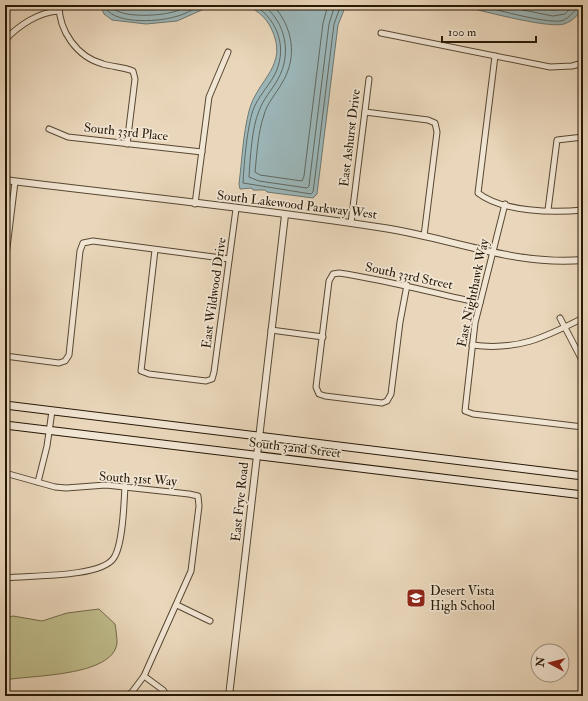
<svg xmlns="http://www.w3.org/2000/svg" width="588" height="701" viewBox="0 0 588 701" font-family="'IM FELL Double Pica',serif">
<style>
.green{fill:#bfbc8b;stroke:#726a48}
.water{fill:#9cb7ba;stroke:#6d7772}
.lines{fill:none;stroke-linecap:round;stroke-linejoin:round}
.shore{stroke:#616860;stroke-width:1}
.minor-casing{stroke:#574833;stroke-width:7}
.tertiary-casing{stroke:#574833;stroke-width:8}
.secondary-casing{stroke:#261806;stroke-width:9}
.minor{stroke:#f1e5d3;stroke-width:5}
.tertiary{stroke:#f1e5d3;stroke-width:6}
.secondary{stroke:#f1e5d3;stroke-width:7}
.labels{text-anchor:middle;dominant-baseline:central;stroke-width:3.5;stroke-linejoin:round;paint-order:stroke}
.street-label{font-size:13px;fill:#261806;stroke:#f1e5d3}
.poi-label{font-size:13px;fill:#261806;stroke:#f1e5d3;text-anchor:start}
</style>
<rect width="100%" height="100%" fill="#ead7bb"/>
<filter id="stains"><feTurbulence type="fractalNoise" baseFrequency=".005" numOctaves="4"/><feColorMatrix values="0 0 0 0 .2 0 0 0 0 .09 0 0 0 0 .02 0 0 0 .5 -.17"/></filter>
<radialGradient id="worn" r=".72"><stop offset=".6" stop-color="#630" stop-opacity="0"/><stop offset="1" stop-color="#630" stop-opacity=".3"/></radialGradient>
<path class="green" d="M99 609 115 624C116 630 117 637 117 643 113 677 30 675 5 680V618L13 616 42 621 67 613Z"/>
<g class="water">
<polygon points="100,5 213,5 177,21 146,24 112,20 104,14"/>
<path d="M243 5H346L338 25 317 194 313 198 267 192 265 190H253L252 188 240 189 239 184C242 160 243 134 249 111 257 79 290 66 271 28 266 17 255 8 243 5Z"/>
<path d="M456 5H583C580 14 573 21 564 24 547 29 477 9 456 5Z"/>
</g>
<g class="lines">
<g class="shore">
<path d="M104 5C111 25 157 22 174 17 184 15 193 9 203 5"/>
<path d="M110 5C117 19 159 16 173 12 179 11 184 7 190 5"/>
<polyline points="117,5 147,9 175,5"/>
<path d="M254 5C279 20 288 50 274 76 267 88 258 97 253 110 247 128 244 163 243 183L311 194 313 192 315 177 334 24 341 5"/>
<path d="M263 5C286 22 292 54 278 79 272 90 263 99 259 111 252 126 250 160 249 177L259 181 307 188 309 186 310 177 329 24 335 5"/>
<path d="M273 5C293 27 298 57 282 83 276 94 267 103 264 115 258 132 257 153 255 172L260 175 302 181 304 176 323 23 328 5"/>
<path d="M476 5C496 9 542 23 561 21 571 19 574 7 583 6"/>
<polyline points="498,5 553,16 565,14 574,5"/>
<path d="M528 5C540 7 557 15 566 5"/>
</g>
<g class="minor-casing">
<g id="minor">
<path d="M59 5C59 31 77 57 103 64 113 67 123 67 133 71L135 79 127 144"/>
<polyline points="381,33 550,67 572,66 583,63"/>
<path d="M5 40C19 25 39 12 59 11"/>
<path d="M495 56 478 193C502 212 554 213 583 210"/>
<polyline points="365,112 428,120 435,123 437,132 424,236"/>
<polyline points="49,129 68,137 202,152"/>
<polyline points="195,204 209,97 228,52"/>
<polyline points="505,204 475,323 465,411 473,414 583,427"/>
<polyline points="548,210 557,140 583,137"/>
<polyline points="351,223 369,79"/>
<polyline points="155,250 141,371 149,374 206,381 212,379 214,372 236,209"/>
<polyline points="5,264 15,182"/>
<path d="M407 285 400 322 391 394 387 401 382 403 325 396 319 394 316 387 329 281 333 274 339 273C387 280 433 293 480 303"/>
<polyline points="560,318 583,362"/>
<polyline points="271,330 323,337"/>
<path d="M472 345C517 351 544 338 583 318"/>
<polyline points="5,356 59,363 65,361 69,355 80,251 83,243 93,241 229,259"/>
<polyline points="5,473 55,487 66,488 106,485 189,494 198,496 199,506 191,571 144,676 132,692 127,696"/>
<polyline points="38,482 47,446 52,411"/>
<path d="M5 578C28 575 98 578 113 559 123 547 124 503 125 486"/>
<polyline points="177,605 210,621"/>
<polyline points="144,676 163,690 167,696"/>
</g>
</g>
<g class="tertiary-casing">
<g id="tertiary">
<path d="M5 180C131 196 258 208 384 228 451 238 514 266 583 260"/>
<polyline points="229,696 285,215"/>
</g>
</g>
<g class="secondary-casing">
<g id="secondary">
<polyline points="5,405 583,476"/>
<polyline points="5,425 583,495"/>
</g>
</g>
<use href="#minor" class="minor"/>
<use href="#tertiary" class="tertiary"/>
<use href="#secondary" class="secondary"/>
</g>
<defs>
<g id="school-square" transform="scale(1)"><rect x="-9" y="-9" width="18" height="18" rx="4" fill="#8f2418" stroke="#f1e5d3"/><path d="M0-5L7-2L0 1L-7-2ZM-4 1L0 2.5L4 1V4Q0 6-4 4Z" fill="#fff"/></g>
</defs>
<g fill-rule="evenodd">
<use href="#school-square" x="416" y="598"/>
</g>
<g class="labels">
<g class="street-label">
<text transform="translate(126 132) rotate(6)">South 33rd Place</text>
<text transform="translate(350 138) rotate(-83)">East Ashurst Drive</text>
<text transform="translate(297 205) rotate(7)">South Lakewood Parkway West</text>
<text transform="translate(409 276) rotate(12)">South 33rd Street</text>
<text transform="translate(214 293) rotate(-82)">East Wildwood Drive</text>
<text transform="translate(473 293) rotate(-78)">East Nighthawk Way</text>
<text transform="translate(295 448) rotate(7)">South 32nd Street</text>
<text transform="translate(138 479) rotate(4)">South 31st Way</text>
<text transform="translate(240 502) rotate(-84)">East Frye Road</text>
</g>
<g class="poi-label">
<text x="430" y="591">Desert Vista<tspan x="430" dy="15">High School</tspan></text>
</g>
</g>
<rect width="588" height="701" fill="none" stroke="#ead7bb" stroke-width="20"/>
<rect x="6" y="6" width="576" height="689" fill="none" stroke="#261806" stroke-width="2"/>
<rect x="10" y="10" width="568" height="681" fill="none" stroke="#261806"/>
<g transform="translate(550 663) rotate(277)"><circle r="19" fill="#f1e5d3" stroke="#a09381"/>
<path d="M0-3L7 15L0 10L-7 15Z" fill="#8f2418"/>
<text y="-6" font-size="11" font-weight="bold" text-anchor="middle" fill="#261806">N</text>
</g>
<path d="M442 36v6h94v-6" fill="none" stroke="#261806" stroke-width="2"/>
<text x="448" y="36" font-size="12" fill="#261806" stroke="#f1e5d3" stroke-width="3" paint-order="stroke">100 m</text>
<rect width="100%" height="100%" filter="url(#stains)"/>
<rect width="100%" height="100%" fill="url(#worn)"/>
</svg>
